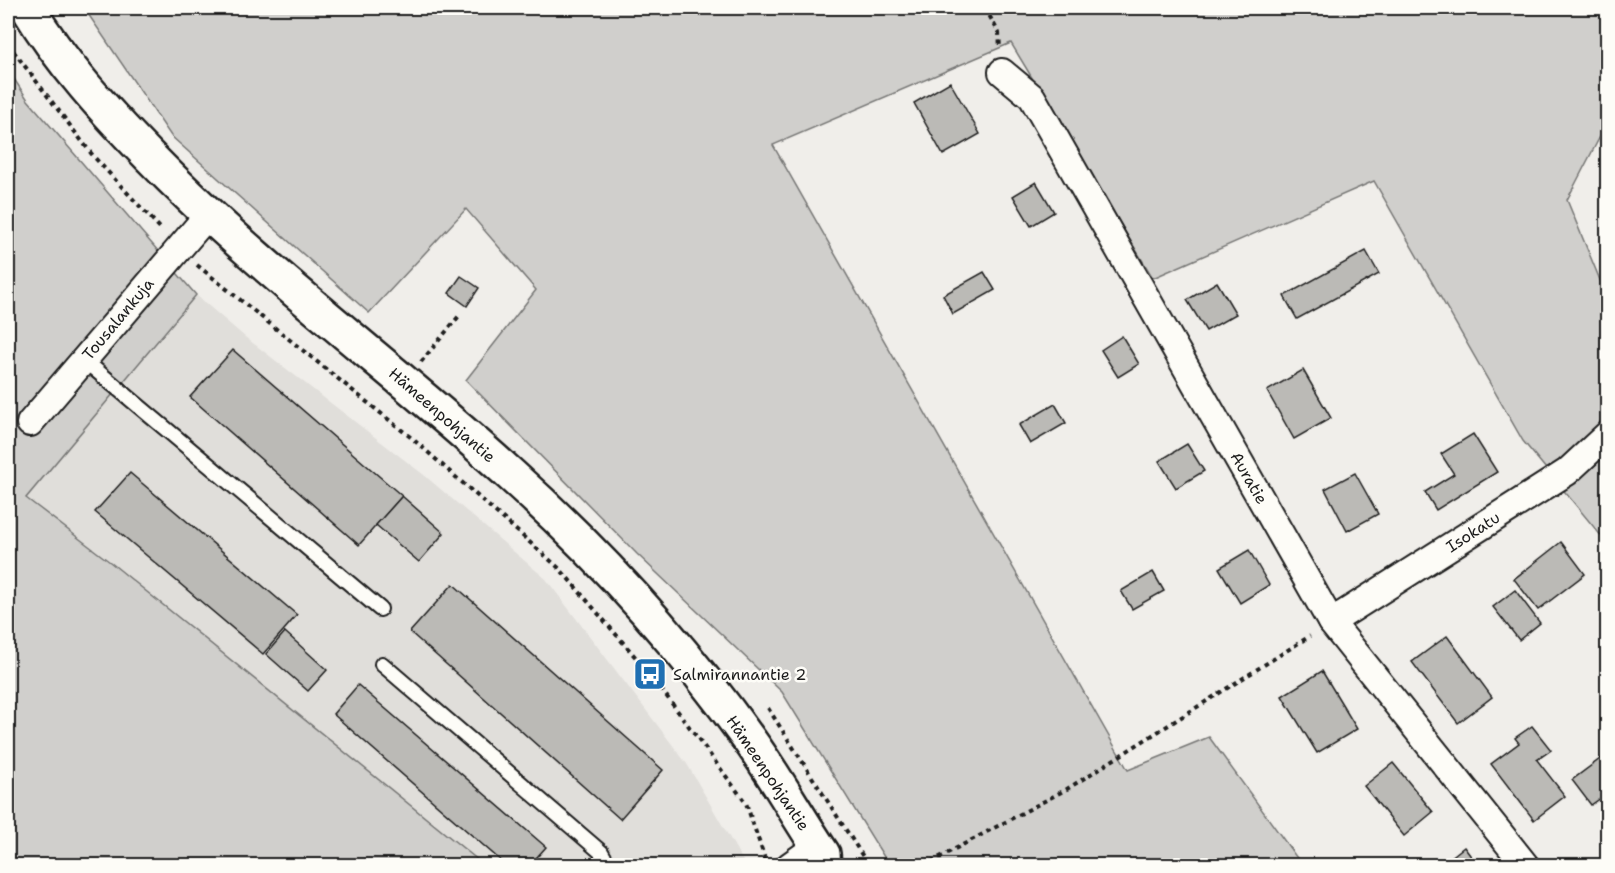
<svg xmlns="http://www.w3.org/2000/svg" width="1615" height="873" viewBox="0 0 1615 873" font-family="'Shantell Sans',sans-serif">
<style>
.built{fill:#e0deda}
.green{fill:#d0cfcc;stroke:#767674;stroke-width:1.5}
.building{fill:#bbbab6;stroke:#1c1c1c;stroke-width:1.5}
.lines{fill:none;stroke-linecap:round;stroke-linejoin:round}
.lane-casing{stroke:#1c1c1c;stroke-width:18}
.street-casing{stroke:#1c1c1c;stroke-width:30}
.secondary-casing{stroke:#1c1c1c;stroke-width:38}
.path{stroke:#1c1c1c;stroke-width:4;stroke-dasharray:4.5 4.5;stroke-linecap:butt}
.lane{stroke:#fdfcf7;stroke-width:14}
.street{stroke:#fdfcf7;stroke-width:26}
.secondary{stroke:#fdfcf7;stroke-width:33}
.labels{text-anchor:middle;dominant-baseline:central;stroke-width:5;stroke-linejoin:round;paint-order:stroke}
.street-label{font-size:16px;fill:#1c1c1c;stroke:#fdfcf7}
.poi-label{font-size:16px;fill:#1c1c1c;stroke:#fdfcf7;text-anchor:start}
</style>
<rect width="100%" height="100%" fill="#f0eeea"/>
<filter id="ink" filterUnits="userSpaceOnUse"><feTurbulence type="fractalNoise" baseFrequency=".0167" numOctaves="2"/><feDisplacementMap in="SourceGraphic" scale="12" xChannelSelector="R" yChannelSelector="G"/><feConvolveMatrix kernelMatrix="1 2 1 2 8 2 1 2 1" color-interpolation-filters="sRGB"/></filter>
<g filter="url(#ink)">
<polygon class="built" points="196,295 245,337 424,475 546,579 687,764 743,861 735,866 484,865 110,562 26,498"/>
<g class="green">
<polygon points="84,8 1410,8 1414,13 1425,8 1607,8 1607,127 1605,127 1567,200 1607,297 1607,543 1523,441 1374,181 1153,278 1011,43 773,145 1128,770 1209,737 1302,865 889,865 782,692 637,554 466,380 536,290 466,209 369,313 171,136"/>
<polygon points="8,70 28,100 196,295 26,498 110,562 484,865 8,865"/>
</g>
<g class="building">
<polygon points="950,82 980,134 943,155 914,103"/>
<polygon points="1036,182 1054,212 1031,226 1013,196"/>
<polygon points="1366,251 1379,274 1297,319 1284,296"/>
<polygon points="984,272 995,290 953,314 943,295"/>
<polygon points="461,276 479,288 467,306 449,293"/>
<polygon points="1217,282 1236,314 1206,331 1187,300"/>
<polygon points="1122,336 1139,364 1118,377 1101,350"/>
<polygon points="233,350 402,496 359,545 190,397"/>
<polygon points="1303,370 1331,418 1294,439 1267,391"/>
<polygon points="1055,404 1066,423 1030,444 1019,425"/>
<polygon points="1473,434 1497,472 1436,510 1425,492 1454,474 1441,454"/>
<polygon points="1187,444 1204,471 1176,488 1159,461"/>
<polygon points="130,473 297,615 263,654 95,512"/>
<polygon points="1355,473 1378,514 1347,531 1325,489"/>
<polygon points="402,496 444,533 419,562 376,525"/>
<polygon points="1561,542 1585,574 1538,610 1514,579"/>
<polygon points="1249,550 1269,585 1240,603 1219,568"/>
<polygon points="1153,572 1164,591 1132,609 1121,591"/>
<polygon points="453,584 663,770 620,819 410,632"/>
<polygon points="1515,590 1540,623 1519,640 1493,607"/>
<polygon points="285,632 327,670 308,691 266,654"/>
<polygon points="1447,636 1492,697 1458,723 1412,662"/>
<polygon points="1322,671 1357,729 1317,753 1282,696"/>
<polygon points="358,685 546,847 529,866 507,866 333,714"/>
<polygon points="1532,726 1551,750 1537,760 1565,796 1534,820 1491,764 1519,743 1515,738"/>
<polygon points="1604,756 1608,761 1608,793 1591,805 1572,780"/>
<polygon points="1393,763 1433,812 1404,836 1364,786"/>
<polygon points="1464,847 1478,866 1440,866"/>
<polygon points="1608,855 1608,866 1595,866"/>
</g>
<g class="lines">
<g class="lane-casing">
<g id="lane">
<polyline points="84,360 380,609"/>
<polyline points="382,664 601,852 609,866"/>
</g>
</g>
<g class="street-casing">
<g id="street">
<polyline points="1002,72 1032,97 1331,622 1526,866"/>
<polyline points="30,423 207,216"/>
<polyline points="1331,622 1567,472 1608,434"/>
<polyline points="789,866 817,846"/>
</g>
</g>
<g class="secondary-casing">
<path id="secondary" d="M28 8C61 63 105 111 150 157 263 273 392 366 511 475 600 555 680 643 750 741 776 777 798 817 823 854L824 866"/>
</g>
<g class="path">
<polyline points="985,8 999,33 1000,48"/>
<polyline points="8,44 94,157 162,230"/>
<polyline points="197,265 414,440 560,569 650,674 746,803 765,859"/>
<polyline points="421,362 459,316"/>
<polyline points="768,708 869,866"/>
<polyline points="923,866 1067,789 1310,636"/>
</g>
<use href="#lane" class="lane"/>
<use href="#street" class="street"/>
<use href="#secondary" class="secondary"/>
</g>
</g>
<defs>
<g id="bus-square" transform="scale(1.725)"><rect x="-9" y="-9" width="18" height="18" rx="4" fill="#1f6fb2" stroke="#fdfcf7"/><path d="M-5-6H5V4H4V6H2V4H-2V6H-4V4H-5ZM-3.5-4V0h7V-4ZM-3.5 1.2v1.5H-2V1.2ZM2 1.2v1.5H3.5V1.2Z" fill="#fff"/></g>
</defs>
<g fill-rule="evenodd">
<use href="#bus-square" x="650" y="674"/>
</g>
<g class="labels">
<g class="street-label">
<text transform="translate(118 319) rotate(-50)">Tousalankuja</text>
<text transform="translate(442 415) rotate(41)">Hämeenpohjantie</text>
<text transform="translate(1249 478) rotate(60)">Auratie</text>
<text transform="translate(1473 532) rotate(-33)">Isokatu</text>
<text transform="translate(768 773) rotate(56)">Hämeenpohjantie</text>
</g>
<g class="poi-label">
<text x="673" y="674">Salmirannantie 2</text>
</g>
</g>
<rect width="1615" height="873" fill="none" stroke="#fdfcf7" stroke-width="30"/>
<rect x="15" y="15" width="1585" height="843" fill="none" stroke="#1c1c1c" stroke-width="2" filter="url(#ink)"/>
</svg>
